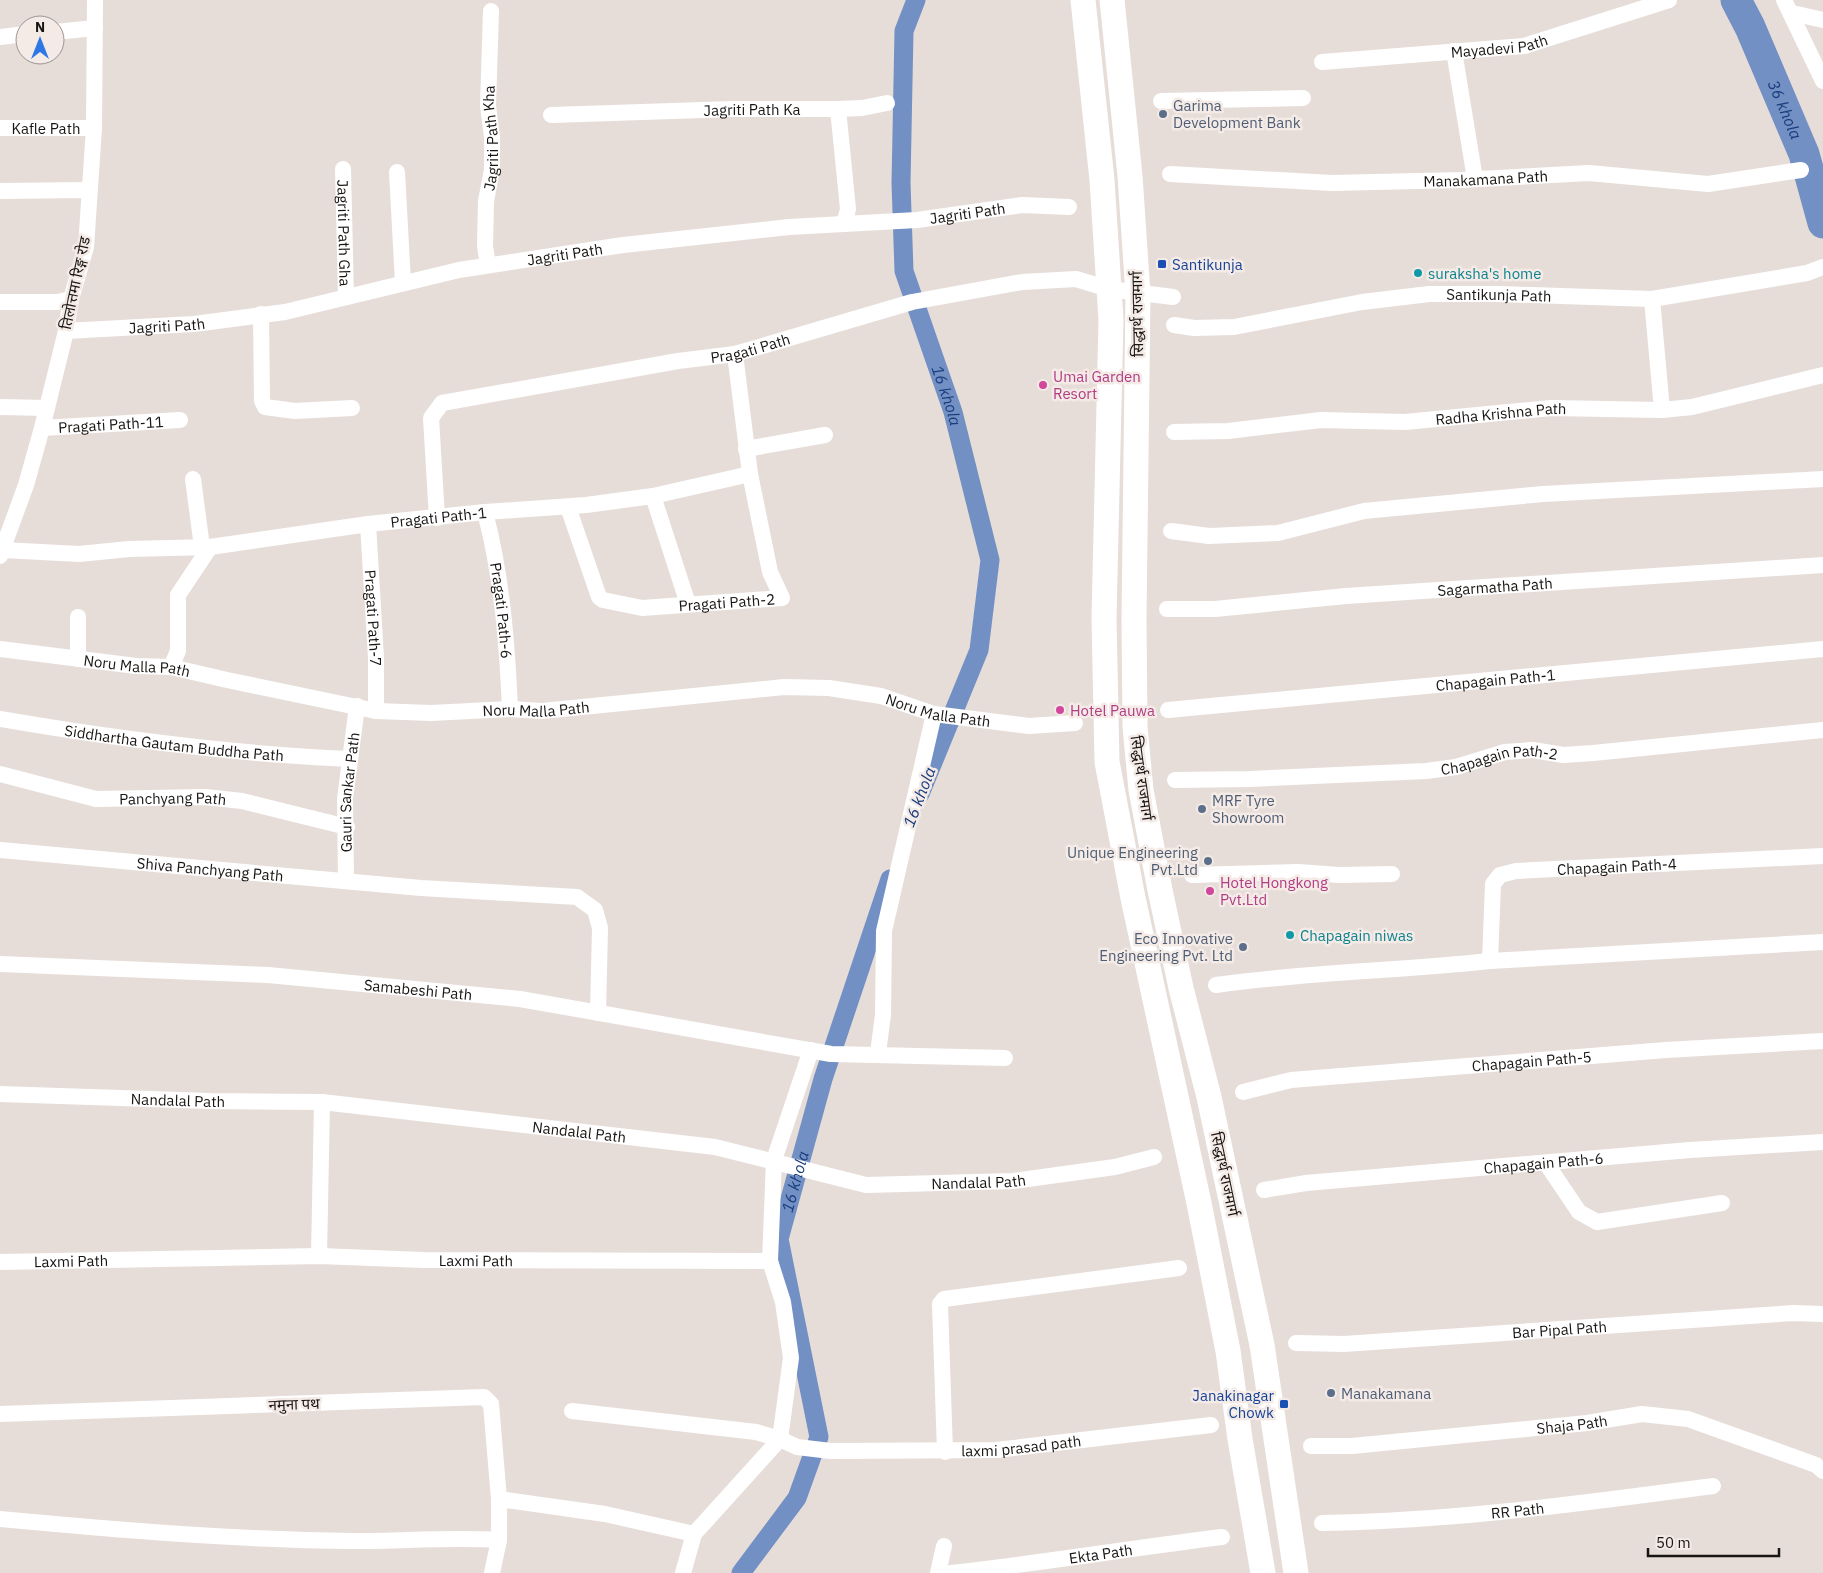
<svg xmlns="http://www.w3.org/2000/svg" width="1823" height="1573" viewBox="0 0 1823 1573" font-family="'IBM Plex Sans','Noto Sans Devanagari',sans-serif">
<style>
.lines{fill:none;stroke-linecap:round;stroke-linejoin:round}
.canal{stroke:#7290c4;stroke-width:19}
.river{stroke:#7290c4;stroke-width:31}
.minor{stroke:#fff;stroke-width:16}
.highway{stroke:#fff;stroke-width:25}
.service-dot{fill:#5c6f8a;stroke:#f4eae6;stroke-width:2}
.transit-dot{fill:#1a4fb4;stroke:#f4eae6;stroke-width:2}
.culture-dot{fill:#0f9aa8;stroke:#f4eae6;stroke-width:2}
.hotel-dot{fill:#d1479c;stroke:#f4eae6;stroke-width:2}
.labels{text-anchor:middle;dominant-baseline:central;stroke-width:5;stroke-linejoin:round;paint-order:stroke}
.street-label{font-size:15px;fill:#181513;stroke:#f4eae6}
.service-label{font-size:15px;fill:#4e5e75;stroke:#f4eae6;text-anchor:start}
.transit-label{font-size:15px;fill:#164399;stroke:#f4eae6;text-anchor:start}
.culture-label{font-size:15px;fill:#0d838f;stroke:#f4eae6;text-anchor:start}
.hotel-label{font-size:15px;fill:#b23c85;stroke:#f4eae6;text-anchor:start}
.water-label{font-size:16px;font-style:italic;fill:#1a3d7d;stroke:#f4eae6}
</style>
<rect width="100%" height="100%" fill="#e6ddd9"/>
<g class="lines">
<g class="canal">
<path id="s1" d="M916 0 904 31 901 183 904 271 953 412 990 560 979 650 920 794"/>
<path id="s2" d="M741 1573 797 1498 819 1437 779 1239 823 1079 890 879"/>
</g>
<path class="river" id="s3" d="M1736 0 1750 27 1804 154 1823 223"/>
<g class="minor">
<polyline points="1784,0 1823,81"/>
<polyline points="1792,13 1823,20"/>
<polyline points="55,32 95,28"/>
<polyline points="0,37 25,34"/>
<polyline points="1454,51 1475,179"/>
<path id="s4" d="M1322 62 1524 46 1669 0"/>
<polyline points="1161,101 1303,98"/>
<polyline points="838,109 862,108 887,103"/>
<path id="s5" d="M551 115 733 109H838L848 209 844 224"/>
<path id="s6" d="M0 128H94"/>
<path id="s7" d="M343 169 346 297"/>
<polyline points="397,172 403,283"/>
<path id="s8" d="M1170 174 1332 183 1461 180 1589 173 1708 184 1801 170"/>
<polyline points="0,191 89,190"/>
<path id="s9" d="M488 265 485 246 486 201 492 170V137L488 106 491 11"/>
<polyline points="1652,299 1662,410"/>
<polyline points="0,302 57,302 71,299"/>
<polyline points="261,314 262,401 265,407 295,411 352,408"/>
<path id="s10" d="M1174 325 1194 328 1234 327 1362 302 1429 294H1499L1652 299 1807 273 1823 267"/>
<path id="s11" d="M66 331 194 324 285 312 459 270 623 245 789 227 917 220 1022 205 1069 207"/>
<polyline points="0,407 46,408"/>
<path id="s12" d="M42 428 180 420"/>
<path id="s13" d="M1174 432 1228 431 1321 420 1405 422 1551 408 1662 410 1692 407 1823 375"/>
<polyline points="746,449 825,435"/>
<polyline points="193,479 202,547"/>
<polyline points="653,496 688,604"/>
<path id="s14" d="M568 507 599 597 603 600 642 608 782 598 770 572 750 474"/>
<path id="s15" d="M485 512C502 577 507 642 510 709"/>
<path id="s16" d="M437 518 431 418 442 403 678 361 735 354 912 302 1022 282 1076 279 1109 289 1173 297"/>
<path id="s17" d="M368 524 376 658V711"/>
<polyline points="1171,531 1209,536 1278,533 1364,511 1543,494 1823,479"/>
<path id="s18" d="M3 550 79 554 129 549 210 547 368 524 485 512 586 505 653 496 750 474 735 354"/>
<polyline points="0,556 26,485 42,428 66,331 71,299 86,247 94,128 95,0"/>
<path id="s19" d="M1167 609H1215L1346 596 1823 565"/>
<polyline points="78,617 78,659"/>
<path id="s20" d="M0 649 136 666 171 667 227 680 376 711 431 713 510 709 542 711 784 687 829 688 881 696 934 714 1029 726 1075 723"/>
<polyline points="171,667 178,651 178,595 210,547"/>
<path id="s21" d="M1168 710 1823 649"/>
<path id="s22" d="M0 719C116 739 232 754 350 759"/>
<path id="s23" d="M0 774 96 799 205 797 242 801 347 827"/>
<path id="s24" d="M1175 780 1250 779 1426 771 1456 767 1505 752 1533 750 1563 755 1593 753 1823 730"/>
<path id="s25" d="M0 850 421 888 577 897 595 910 600 928 598 1013"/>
<polyline points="1192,875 1298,872 1339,875 1392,874"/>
<path id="s26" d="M346 880 345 799 357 706"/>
<polyline points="1490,961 1823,942"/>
<path id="s27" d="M0 964 268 975 520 999 831 1054 1005 1058"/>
<path id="s28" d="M1216 985C1307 972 1399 971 1490 961L1493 884 1500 875 1516 871 1823 856"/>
<polyline points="878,1053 883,1015 884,931 934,714"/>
<path id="s29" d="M1243 1092 1291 1080 1666 1050 1823 1041"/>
<path id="s30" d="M0 1094 210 1101 322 1102 715 1147 866 1185 1013 1181 1115 1167 1154 1157"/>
<polyline points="1546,1163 1579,1212 1597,1222 1722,1203"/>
<path id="s31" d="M1264 1190 1306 1183 1690 1150 1823 1142"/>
<polyline points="319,1256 322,1102"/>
<polyline points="770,1261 774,1160 811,1050"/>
<path id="s32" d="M0 1262 319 1256 424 1260 770 1261 783 1302 791 1358 780 1439 756 1432 572 1411"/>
<path id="s33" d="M1296 1343 1344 1344 1793 1313 1823 1314"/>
<polyline points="0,1414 484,1397 491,1404 499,1499"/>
<path id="s34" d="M1311 1446H1352L1587 1423 1642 1414 1688 1419 1816 1465 1823 1471"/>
<polyline points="945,1452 940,1304 944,1299 1179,1268"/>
<path d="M0 1519C118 1530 237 1540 355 1541 404 1541 451 1537 499 1540L492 1573"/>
<path id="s35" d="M1322 1523C1453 1521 1584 1503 1713 1486"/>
<polyline points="499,1540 499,1499 605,1514 694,1534"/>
<path id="s36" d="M683 1573 694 1534 780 1439 797 1447 831 1451 996 1450 1211 1425"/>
<polyline points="938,1573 944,1546"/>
<path id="s37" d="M951 1573C1042 1563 1132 1548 1222 1537"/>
</g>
<g class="highway">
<polyline points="1083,0 1102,180 1111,320 1104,618 1107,762 1133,898 1199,1203 1228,1351 1240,1439 1263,1573"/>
<polyline points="1112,0 1130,176 1138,294 1134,619 1135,727 1141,790 1160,890 1181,988 1209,1097 1262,1345 1296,1573"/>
</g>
</g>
<g class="service-dot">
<circle cx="1163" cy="114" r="5"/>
<circle cx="1202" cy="809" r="5"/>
<circle cx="1208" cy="861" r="5"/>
<circle cx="1243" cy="947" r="5"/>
<circle cx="1331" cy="1393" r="5"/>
</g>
<g class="transit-dot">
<rect x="1157" y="259" width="10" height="10" rx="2.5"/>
<rect x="1279" y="1399" width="10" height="10" rx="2.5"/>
</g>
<g class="culture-dot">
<circle cx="1418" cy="273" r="5"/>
<circle cx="1290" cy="935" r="5"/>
</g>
<g class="hotel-dot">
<circle cx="1043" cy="385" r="5"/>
<circle cx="1060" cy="710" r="5"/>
<circle cx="1210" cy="891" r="5"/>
</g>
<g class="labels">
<g class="street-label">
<text stroke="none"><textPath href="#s4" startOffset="178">Mayadevi Path</textPath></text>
<text stroke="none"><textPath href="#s5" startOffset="201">Jagriti Path Ka</textPath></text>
<text stroke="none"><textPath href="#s6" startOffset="46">Kafle Path</textPath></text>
<text stroke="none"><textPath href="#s9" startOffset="128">Jagriti Path Kha</textPath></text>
<text stroke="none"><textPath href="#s8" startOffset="316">Manakamana Path</textPath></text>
<text stroke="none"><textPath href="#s11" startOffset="911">Jagriti Path</textPath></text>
<text stroke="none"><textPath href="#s7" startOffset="64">Jagriti Path Gha</textPath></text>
<text stroke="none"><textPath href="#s11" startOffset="506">Jagriti Path</textPath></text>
<text transform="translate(75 283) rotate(-78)">तिलोत्तमा रिङ्ग रोड</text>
<text stroke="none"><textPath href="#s10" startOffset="328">Santikunja Path</textPath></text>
<text transform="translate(1137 314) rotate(-91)">सिद्धार्थ राजमार्ग</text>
<text stroke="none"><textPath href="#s11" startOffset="101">Jagriti Path</textPath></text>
<text stroke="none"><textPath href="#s16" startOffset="432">Pragati Path</textPath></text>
<text stroke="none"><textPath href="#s13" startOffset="328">Radha Krishna Path</textPath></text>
<text stroke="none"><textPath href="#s12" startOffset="69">Pragati Path-11</textPath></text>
<text stroke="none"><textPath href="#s18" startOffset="438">Pragati Path-1</textPath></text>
<text stroke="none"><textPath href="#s19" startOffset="329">Sagarmatha Path</textPath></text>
<text stroke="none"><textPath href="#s14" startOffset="225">Pragati Path-2</textPath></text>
<text stroke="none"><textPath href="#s15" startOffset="100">Pragati Path-6</textPath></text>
<text stroke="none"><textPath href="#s17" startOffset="94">Pragati Path-7</textPath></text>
<text stroke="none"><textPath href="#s20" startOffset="138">Noru Malla Path</textPath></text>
<text stroke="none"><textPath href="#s21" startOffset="329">Chapagain Path-1</textPath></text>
<text stroke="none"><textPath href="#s20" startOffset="542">Noru Malla Path</textPath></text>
<text stroke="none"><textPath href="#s20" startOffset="948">Noru Malla Path</textPath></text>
<text stroke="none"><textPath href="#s22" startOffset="176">Siddhartha Gautam Buddha Path</textPath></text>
<text stroke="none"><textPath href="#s24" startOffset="326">Chapagain Path-2</textPath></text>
<text transform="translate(1142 778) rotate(82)">सिद्धार्थ राजमार्ग</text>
<text stroke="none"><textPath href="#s26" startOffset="88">Gauri Sankar Path</textPath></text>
<text stroke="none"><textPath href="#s23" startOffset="176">Panchyang Path</textPath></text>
<text stroke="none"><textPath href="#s28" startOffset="481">Chapagain Path-4</textPath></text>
<text stroke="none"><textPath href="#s25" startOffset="211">Shiva Panchyang Path</textPath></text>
<text stroke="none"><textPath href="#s27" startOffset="419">Samabeshi Path</textPath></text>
<text stroke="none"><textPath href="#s29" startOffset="291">Chapagain Path-5</textPath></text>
<text stroke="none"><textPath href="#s30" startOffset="178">Nandalal Path</textPath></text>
<text stroke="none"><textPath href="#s30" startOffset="581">Nandalal Path</textPath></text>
<text stroke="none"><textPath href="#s31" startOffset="281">Chapagain Path-6</textPath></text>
<text transform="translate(1225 1174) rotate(78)">सिद्धार्थ राजमार्ग</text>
<text stroke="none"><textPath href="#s30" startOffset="986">Nandalal Path</textPath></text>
<text stroke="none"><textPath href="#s32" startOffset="71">Laxmi Path</textPath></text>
<text stroke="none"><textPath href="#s32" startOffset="476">Laxmi Path</textPath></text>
<text stroke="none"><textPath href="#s33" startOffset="264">Bar Pipal Path</textPath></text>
<text transform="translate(294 1404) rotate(-2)">नमुना पथ</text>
<text stroke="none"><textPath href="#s34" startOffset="262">Shaja Path</textPath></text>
<text stroke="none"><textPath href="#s36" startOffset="412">laxmi prasad path</textPath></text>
<text stroke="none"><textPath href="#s35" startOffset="196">RR Path</textPath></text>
<text stroke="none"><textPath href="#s37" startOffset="151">Ekta Path</textPath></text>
</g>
<g class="service-label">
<text x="1173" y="105">Garima<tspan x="1173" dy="17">Development Bank</tspan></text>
<text x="1212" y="800">MRF Tyre<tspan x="1212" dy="17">Showroom</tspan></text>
<text x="1198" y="852" text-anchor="end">Unique Engineering<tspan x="1198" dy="17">Pvt.Ltd</tspan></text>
<text x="1233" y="938" text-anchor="end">Eco Innovative<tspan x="1233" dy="17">Engineering Pvt. Ltd</tspan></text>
<text x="1341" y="1393">Manakamana</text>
</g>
<g class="transit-label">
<text x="1172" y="264">Santikunja</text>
<text x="1274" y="1395" text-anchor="end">Janakinagar<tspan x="1274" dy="17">Chowk</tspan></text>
</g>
<g class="culture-label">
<text x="1428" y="273">suraksha's home</text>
<text x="1300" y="935">Chapagain niwas</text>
</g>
<g class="hotel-label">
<text x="1053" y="376">Umai Garden<tspan x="1053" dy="17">Resort</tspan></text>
<text x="1070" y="710">Hotel Pauwa</text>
<text x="1220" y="882">Hotel Hongkong<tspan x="1220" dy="17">Pvt.Ltd</tspan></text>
</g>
<g class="water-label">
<text stroke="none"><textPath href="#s3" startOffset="120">36 khola</textPath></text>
<text stroke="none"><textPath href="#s1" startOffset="405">16 khola</textPath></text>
<text transform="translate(919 797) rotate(-69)">16 khola</text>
<text stroke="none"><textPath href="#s2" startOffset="420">16 khola</textPath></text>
</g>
</g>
<g transform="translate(40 40)"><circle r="24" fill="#f4eae6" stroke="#9c9592"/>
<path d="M0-4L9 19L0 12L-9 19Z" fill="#2e78e5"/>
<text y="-8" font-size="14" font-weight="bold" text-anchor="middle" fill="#181513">N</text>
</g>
<path d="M1648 1548v8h131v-8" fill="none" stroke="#181513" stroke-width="2.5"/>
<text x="1656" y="1548" font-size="15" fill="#181513" stroke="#f4eae6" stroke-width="4" paint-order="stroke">50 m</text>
</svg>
